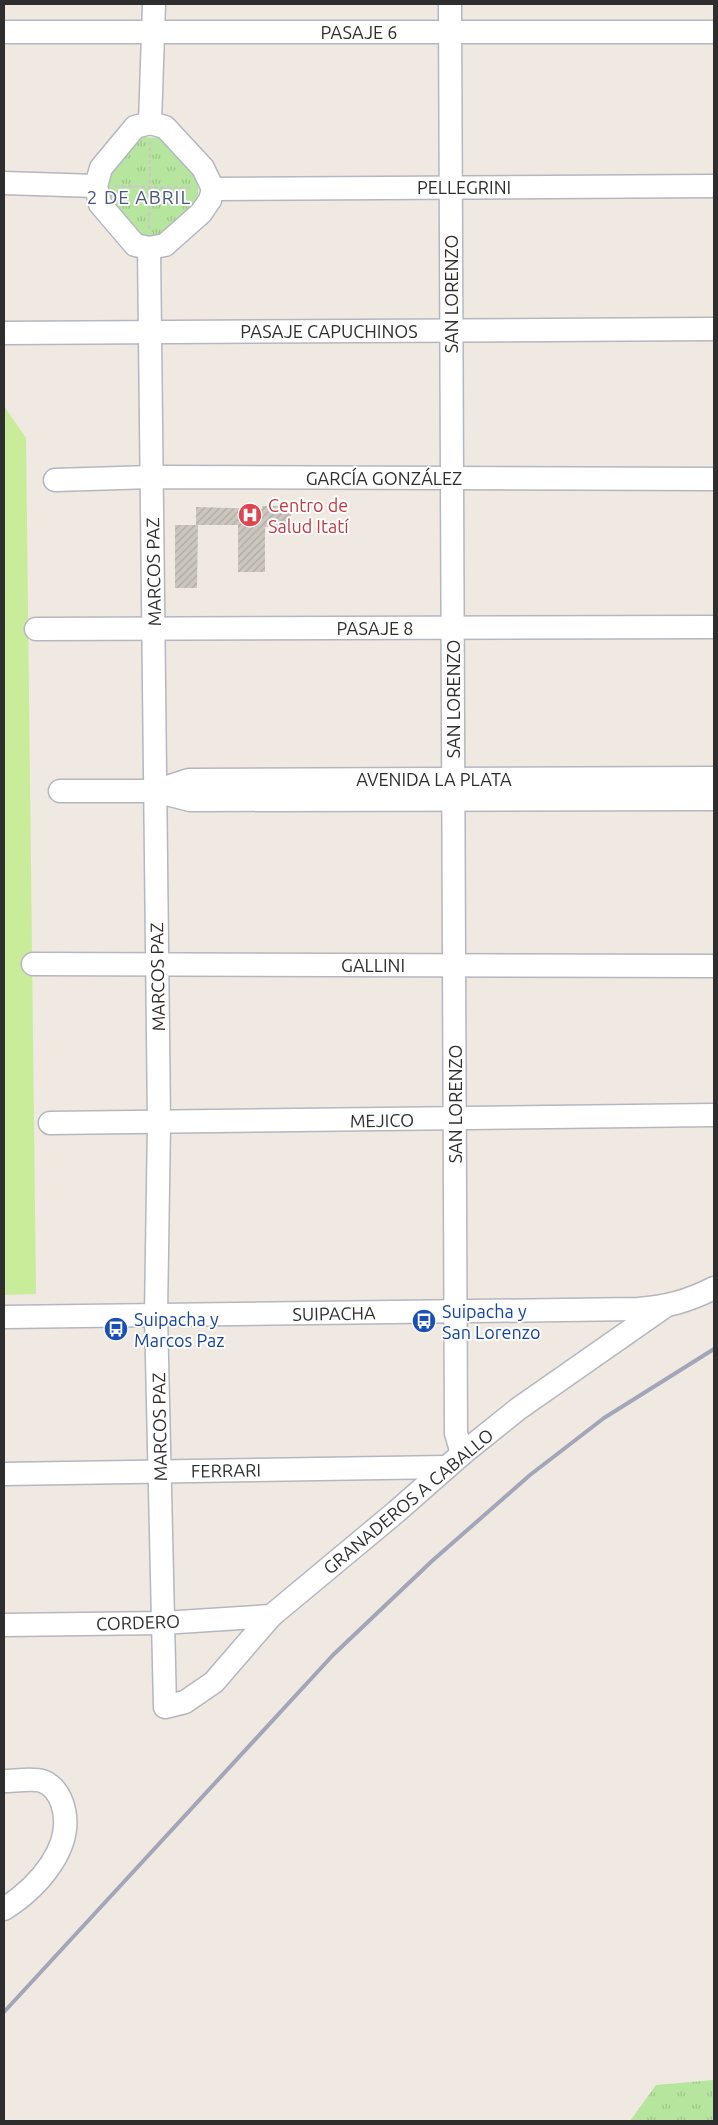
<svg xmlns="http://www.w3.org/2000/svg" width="718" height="2125" viewBox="0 0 718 2125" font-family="Ubuntu,sans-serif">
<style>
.grass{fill:url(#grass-tufts)}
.pitch{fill:#c9ec9a}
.building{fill:url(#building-hatch)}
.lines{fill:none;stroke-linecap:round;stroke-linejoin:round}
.minor-casing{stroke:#b4b7c1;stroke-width:25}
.path{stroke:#c9c9c9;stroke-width:2.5;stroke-dasharray:4 2.5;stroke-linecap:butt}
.minor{stroke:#fff;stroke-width:22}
.rail{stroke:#a3a6b8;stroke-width:4}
.labels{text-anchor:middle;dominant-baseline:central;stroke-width:4;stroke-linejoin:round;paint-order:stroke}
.street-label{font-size:18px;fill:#2e2e2e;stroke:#fff}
.health-label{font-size:18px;fill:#be3a42;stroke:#fff;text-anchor:start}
.transit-label{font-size:18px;fill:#164399;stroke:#fff;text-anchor:start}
.neighbourhood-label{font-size:19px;letter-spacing:1px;fill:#4d5680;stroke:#fff}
</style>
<defs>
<pattern id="grass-tufts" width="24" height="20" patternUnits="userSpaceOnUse" patternTransform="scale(1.25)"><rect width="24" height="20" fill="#b6e59e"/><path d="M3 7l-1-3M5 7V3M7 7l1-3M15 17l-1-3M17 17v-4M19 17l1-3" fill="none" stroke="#9dc588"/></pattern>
<pattern id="building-hatch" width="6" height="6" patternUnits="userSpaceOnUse" patternTransform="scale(1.25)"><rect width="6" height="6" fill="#cbc7bf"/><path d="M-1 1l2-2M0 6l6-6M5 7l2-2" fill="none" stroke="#afaba4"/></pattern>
</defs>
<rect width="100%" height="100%" fill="#efe9e1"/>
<g class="grass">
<polygon points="140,137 162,138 199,179 197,202 164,235 140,235 110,206 108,175"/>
<polygon points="714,2080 714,2121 630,2121 656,2085"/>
</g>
<polygon class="pitch" points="4,406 26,438 36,1294 4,1295"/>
<polygon class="building" points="262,506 291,506 291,527 265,527 265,572 238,572 238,525 198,525 197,588 175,588 175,525 196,525 196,507 262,509"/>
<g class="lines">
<g class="minor-casing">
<g id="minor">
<polyline points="450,4 456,1433 462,1454"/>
<polyline points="4,32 714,32"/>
<polygon points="150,123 165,127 203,168 213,189 210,200 201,213 165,245 149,248 135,245 100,204 96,186 101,168 135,127"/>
<polyline points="150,123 154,4"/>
<polyline points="4,183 96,186"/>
<polyline points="213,189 714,186"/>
<polyline points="149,248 159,1122 156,1315 165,1707 185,1702 214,1682 271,1616 396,1512 462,1454 518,1409 664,1307"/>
<polyline points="4,333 714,329"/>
<polyline points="55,480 152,477 714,479"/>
<polyline points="36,629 714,627"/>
<polyline points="60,791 155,791 190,800 714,799"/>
<polyline points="155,791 189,780 714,778"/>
<polyline points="33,964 714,966"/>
<polyline points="50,1123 714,1115"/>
<path d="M4 1317 638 1309C667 1307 688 1301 714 1288"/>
<polyline points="4,1474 447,1467"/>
<polyline points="4,1625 163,1623 271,1616"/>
<path d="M4 1781C14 1781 33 1778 42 1781 52 1784 59 1794 62 1803 77 1846 37 1888 4 1909"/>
</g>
</g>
<g class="path">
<polyline points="115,186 192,188"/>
<polyline points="149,229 150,142"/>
</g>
<use href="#minor" class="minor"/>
<polyline class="rail" points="4,2012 333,1655 432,1561 530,1475 604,1418 714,1349"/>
</g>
<defs>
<g id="hospital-disc" transform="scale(1.25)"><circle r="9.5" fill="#e0444e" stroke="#fff"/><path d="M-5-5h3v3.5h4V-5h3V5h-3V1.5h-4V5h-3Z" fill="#fff"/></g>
<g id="bus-disc" transform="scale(1.25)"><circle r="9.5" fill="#1a4fb4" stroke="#fff"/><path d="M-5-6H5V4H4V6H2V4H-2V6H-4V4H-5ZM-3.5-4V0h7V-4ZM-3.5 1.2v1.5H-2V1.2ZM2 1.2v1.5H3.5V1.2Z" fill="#fff"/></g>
</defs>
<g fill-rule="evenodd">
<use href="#hospital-disc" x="250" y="515"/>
<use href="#bus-disc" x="424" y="1321"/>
<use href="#bus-disc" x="116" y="1329"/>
</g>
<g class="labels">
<g class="street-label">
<text x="359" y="32">PASAJE 6</text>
<text x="464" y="187">PELLEGRINI</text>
<text transform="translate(451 294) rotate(-90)">SAN LORENZO</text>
<text x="329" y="331">PASAJE CAPUCHINOS</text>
<text x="384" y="478">GARCÍA GONZÁLEZ</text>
<text transform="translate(153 572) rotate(-91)">MARCOS PAZ</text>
<text x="375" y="628">PASAJE 8</text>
<text transform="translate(453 699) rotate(-90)">SAN LORENZO</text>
<text x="434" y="779">AVENIDA LA PLATA</text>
<text x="373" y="965">GALLINI</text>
<text transform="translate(157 977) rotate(-91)">MARCOS PAZ</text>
<text transform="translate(455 1104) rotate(-90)">SAN LORENZO</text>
<text transform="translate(382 1120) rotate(-1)">MEJICO</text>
<text transform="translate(334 1313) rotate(-1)">SUIPACHA</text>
<text transform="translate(159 1427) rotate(-91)">MARCOS PAZ</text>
<text transform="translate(226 1470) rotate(-1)">FERRARI</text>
<text transform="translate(408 1501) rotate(-40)">GRANADEROS A CABALLO</text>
<text transform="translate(138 1622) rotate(-2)">CORDERO</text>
</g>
<g class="health-label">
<text x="268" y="505">Centro de<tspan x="268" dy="21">Salud Itatí</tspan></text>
</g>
<g class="transit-label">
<text x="442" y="1311">Suipacha y<tspan x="442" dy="21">San Lorenzo</tspan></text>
<text x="134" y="1319">Suipacha y<tspan x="134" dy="21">Marcos Paz</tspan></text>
</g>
<g class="neighbourhood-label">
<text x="139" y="197">2 DE ABRIL</text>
</g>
</g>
<rect width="718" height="2125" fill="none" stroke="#2e2e2e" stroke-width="10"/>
</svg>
